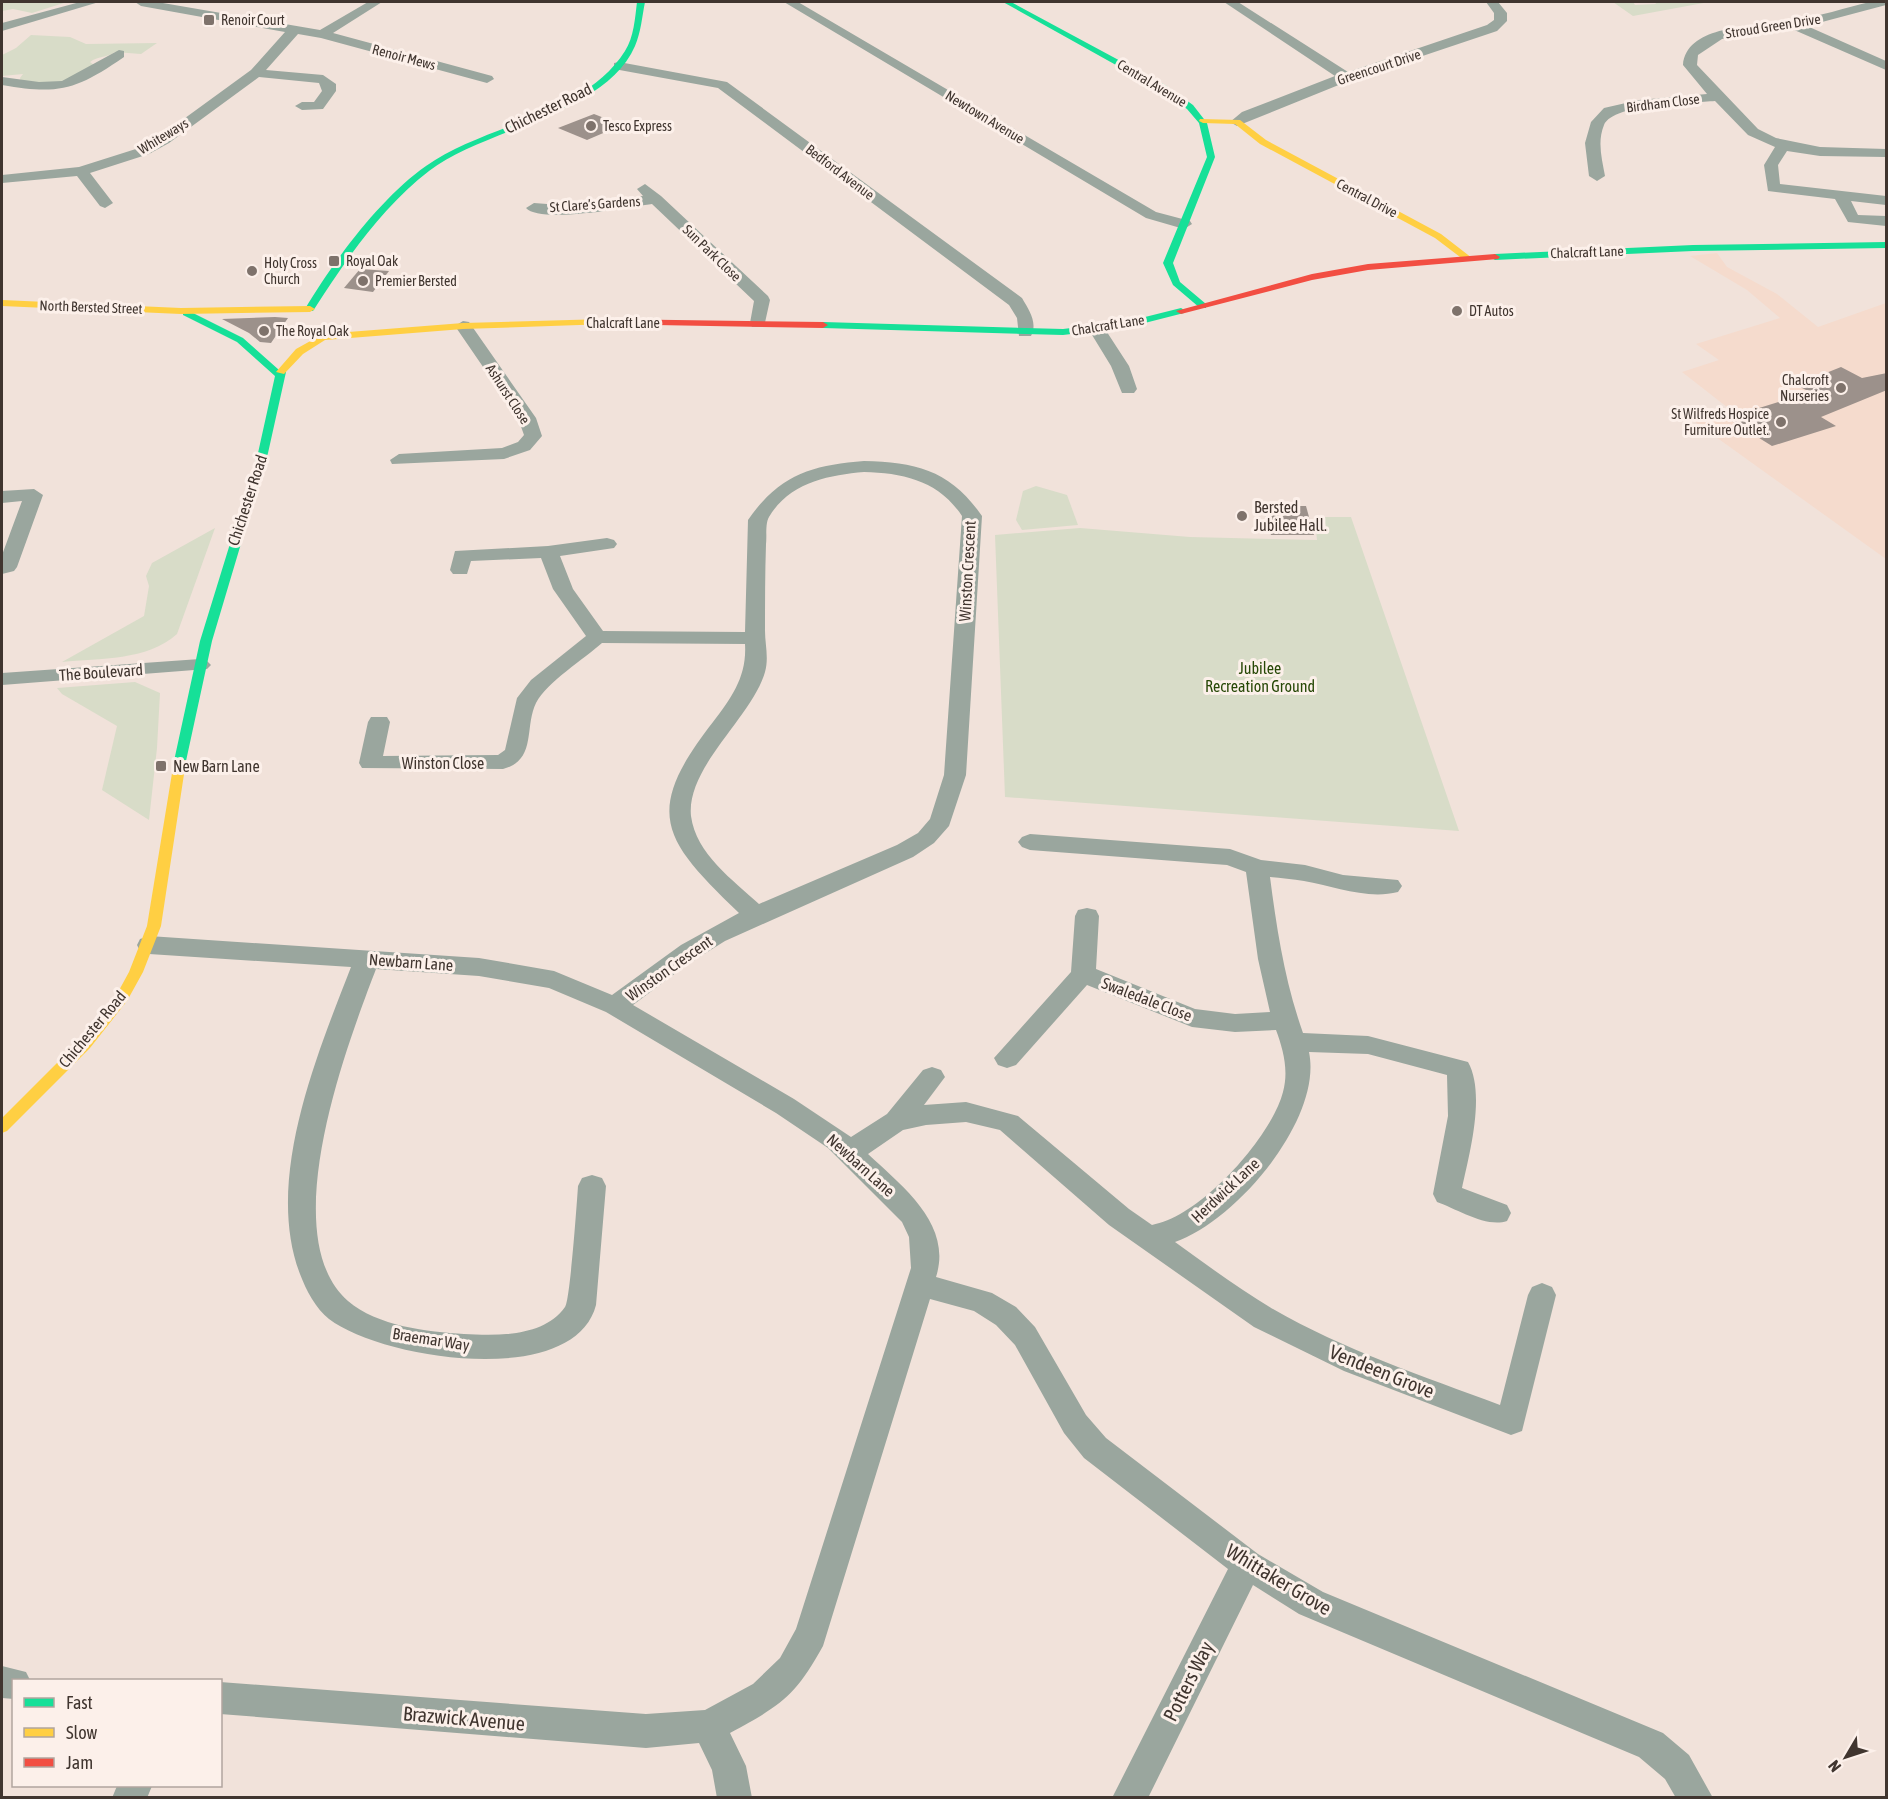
<svg xmlns="http://www.w3.org/2000/svg" width="1888" height="1799" viewBox="0 0 1888 1799" font-family="'Asap Condensed',sans-serif">
<style>
.built{fill:#f5dbcd}
.green{fill:#d8dcc8}
.building{fill:#9c918b}
.lines{fill:none;stroke-linecap:round;stroke-linejoin:round}
.street{fill:#9aa69e;fill-rule:evenodd}
.fast{fill:#16e098;fill-rule:evenodd}
.slow{fill:#ffcf43;fill-rule:evenodd}
.jam{fill:#f24e42;fill-rule:evenodd}
.poi-dot{fill:#7e726b;stroke:#fcf0ea;stroke-width:2}
.labels{text-anchor:middle;dominant-baseline:central;stroke-width:6;stroke-linejoin:round;paint-order:stroke}
.far-poi-label{font-size:14px;fill:#40352f;stroke:#fcf0ea;text-anchor:start}
.far-street-label{font-size:14px;fill:#40352f;stroke:#fcf0ea}
.street-label{font-size:16px;fill:#40352f;stroke:#fcf0ea}
.poi-label{font-size:16px;fill:#40352f;stroke:#fcf0ea;text-anchor:start}
.park-label{font-size:16px;fill:#274807;stroke:#fcf0ea}
.near-street-label{font-size:20px;fill:#40352f;stroke:#fcf0ea}
</style>
<rect width="100%" height="100%" fill="#f1e2da"/>
<polygon class="built" points="1717,253 1727,267 1777,294 1818,327 1886,303 1886,559 1695,422 1732,411 1682,372 1719,360 1696,344 1780,318 1747,290 1690,256"/>
<g class="green">
<polygon points="2,2 67,2 32,13 13,9 2,11"/>
<polygon points="1613,2 1633,2 1635,5 1656,4 1655,2 1709,2 1633,16"/>
<path d="M31 35 70 37 86 44 157 43 141 54 115 52C106 58 98 56 90 62L95 66 66 83 21 82 20 78 23 74 2 76V55L16 48Z"/>
<polygon points="1036,486 1067,495 1078,525 1022,530 1016,520 1023,491"/>
<polygon points="1323,517 1351,517 1459,831 1005,797 995,535 1080,528 1190,537 1317,540 1316,530 1327,530"/>
<path d="M215 528 177 634C147 661 100 658 62 662L144 616 149 586 146 576 152 563Z"/>
<polygon points="135,682 160,693 157,748 149,820 102,790 117,726 62,694 57,688"/>
</g>
<g class="building">
<polygon points="594,114 622,125 587,140 558,128"/>
<polygon points="360,269 389,271 373,292 344,288"/>
<polygon points="275,317 288,318 271,343 260,342 249,333 222,319"/>
<polygon points="1841,367 1862,378 1887,373 1887,390 1821,417 1836,426 1772,446 1727,418 1810,392 1796,385"/>
<polygon points="1263,506 1306,506 1314,535 1271,535"/>
</g>
<g class="lines">
<g class="street">
<polygon points="80,2 99,2 2,31 2,23"/>
<polygon points="135,2 157,2 320,30 368,2 382,2 333,33 492,76 494,79 487,83 321,38 298,34 266,70 323,75 336,84 336,91 323,109 302,110 295,106 302,102 314,102 322,91 319,83 259,77 169,143 149,154 90,173 113,203 105,208 100,206 77,176 2,183 2,175 79,167 139,148 159,137 251,70 285,32 141,6"/>
<polygon points="784,2 798,2 1156,212 1190,221 1192,224 1184,229 1146,218"/>
<polygon points="1224,2 1238,2 1348,72 1487,25 1494,20 1494,13 1486,2 1498,2 1507,13 1507,21 1497,31 1351,80 1237,126 1230,122 1242,112 1335,76"/>
<path d="M1870 2H1886V5L1807 26 1886 61V70L1792 29 1722 39 1698 55 1697 65 1758 129 1776 138 1820 147 1886 149V157L1820 156 1787 151 1778 165 1780 184 1886 196V205L1851 201 1858 215 1886 216V226L1848 222 1835 199 1768 191 1764 165 1775 147 1748 135 1715 101C1692 103 1614 103 1604 125 1597 142 1602 159 1605 176L1597 181 1589 176 1585 143 1591 122 1604 108 1639 100 1707 94 1683 65C1687 22 1762 27 1794 21 1819 16 1845 8 1870 2Z"/>
<path d="M119 50 124 51V57C76 90 59 95 2 85V77L39 82 62 81Z"/>
<path d="M619 62 727 82 1022 298C1029 310 1038 323 1031 336H1019L1017 318 1009 305 718 88 614 69V63Z"/>
<path d="M645 184 661 196 768 296 770 300 764 327H752L750 323 754 301 652 204C630 207 540 224 526 208L534 203 560 205 643 196 637 189Z"/>
<polygon points="463,321 469,322 536,418 542,436 530,450 504,459 392,464 390,460 399,454 502,448 518,442 524,435 518,418 455,326"/>
<polygon points="1097,325 1103,326 1129,366 1137,389 1134,393 1122,393 1111,366 1089,330"/>
<path d="M864 461C917 462 951 471 982 516L966 775 949 826 934 843 913 857 725 941 685 966 633 1005 794 1099 851 1137 887 1114 923 1070 932 1067 941 1070 945 1077 924 1105 966 1102 1018 1116 1129 1209 1152 1225C1200 1217 1271 1138 1283 1092 1289 1070 1283 1049 1276 1030L1235 1032 1192 1027 1087 985 1016 1065 1007 1068 998 1065 994 1058 1071 972 1075 916 1078 910 1087 908 1096 910 1099 916 1096 969 1195 1009 1235 1014 1270 1012 1258 959 1246 872 1227 865 1030 850 1022 847 1018 842 1022 837 1030 834 1230 849 1261 860 1305 865 1343 875 1398 880 1402 886 1398 892C1367 900 1334 886 1304 881 1293 879 1281 878 1270 877 1277 931 1285 982 1303 1033L1368 1036 1468 1062C1486 1094 1469 1155 1462 1188L1507 1205 1511 1213 1507 1221C1486 1228 1457 1209 1437 1202L1433 1194 1448 1116 1447 1075 1368 1054 1309 1052C1323 1119 1236 1221 1175 1242 1207 1265 1239 1289 1273 1309 1344 1350 1423 1376 1500 1405L1528 1295 1532 1287 1542 1283 1552 1287 1556 1295 1522 1431 1511 1435 1344 1371 1254 1327 1109 1225 1000 1130 966 1122 926 1125 903 1130 868 1154C902 1186 953 1224 936 1277L992 1293 1016 1307 1035 1327 1086 1415 1106 1438 1258 1554 1323 1592 1663 1733 1689 1755 1713 1798H1676L1665 1779 1639 1757 1299 1614 1253 1585 1148 1798H1112L1228 1569 1084 1458 1064 1433 1015 1345 996 1325 974 1311 930 1299 823 1646C794 1698 781 1705 730 1733L746 1766 752 1798H717L712 1770 699 1743 646 1748 220 1714V1682L646 1714 705 1710 753 1684 780 1658 796 1629 911 1268 909 1237 902 1222 828 1148 776 1113 606 1012 549 988 479 976 376 969C347 1045 274 1236 348 1301 377 1326 428 1332 464 1334 497 1336 544 1337 565 1307 570 1301 577 1202 578 1186L582 1178 592 1175 602 1178 606 1186 596 1305C574 1390 381 1359 329 1319 316 1309 306 1290 300 1274 264 1180 317 1055 351 967L149 954 140 951 137 945 140 939 149 936 479 958 554 971 612 995 681 945 739 913C664 840 641 814 713 722 732 697 747 676 745 644L602 643C584 659 547 682 536 703 524 728 537 760 503 769L362 768 359 763 368 722 371 717H387L390 722 383 756 498 755 505 750 517 698 531 680 586 636 553 589 541 558 471 561 467 574H453L450 570 455 551 548 546 607 538 614 540 617 544 614 548 560 556 573 589 603 631 745 632 748 520C779 475 812 465 864 461ZM864 472C904 473 939 481 962 516L944 775 930 819 918 833 897 845 759 904C733 880 696 854 691 816 686 767 752 717 765 672 769 658 765 644 765 631 765 602 765 573 766 544 767 536 765 524 769 517 789 483 828 475 864 472Z"/>
<polygon points="34,489 43,495 17,567 14,571 2,574 2,555 22,501 2,503 2,491"/>
<polygon points="200,659 207,661 211,665 207,669 2,685 2,673"/>
<polygon points="2,1666 26,1672 30,1680 14,1680 14,1699 2,1698"/>
<polygon points="117,1786 152,1786 147,1798 112,1798"/>
</g>
<g class="fast">
<path d="M637 2H645C642 17 641 32 635 46 605 115 484 128 429 171 381 208 345 261 313 311H307L305 309C333 262 380 198 426 166 485 124 584 116 625 51 634 37 635 18 637 2Z"/>
<polygon points="1003,2 1011,2 1165,85 1193,105 1207,123 1215,157 1173,263 1180,282 1206,304 1206,308 1200,308 1173,285 1163,263 1207,157 1199,123 1187,109 1159,89"/>
<polygon points="1886,242 1886,248 1693,251 1495,260 1490,257 1495,254 1693,245"/>
<polygon points="1181,308 1186,311 1184,313 1129,327 1063,335 823,328 818,325 823,322 1063,329 1129,321"/>
<polygon points="183,311 189,311 243,338 279,370 286,372 268,453 212,641 186,761 180,765 174,761 200,641 258,453 275,376 237,342 183,315"/>
</g>
<g class="slow">
<polygon points="1200,119 1240,120 1266,140 1441,234 1472,258 1464,260 1435,238 1260,144 1235,124 1203,123 1199,121"/>
<polygon points="2,300 181,308 310,306 315,309 310,312 181,314 2,306"/>
<polygon points="605,319 608,320 608,324 463,329 325,340 303,354 284,374 276,372 296,349 323,334 463,323"/>
<polygon points="180,757 186,761 161,926 143,972 127,1001 90,1048 7,1131 2,1133 2,1118 80,1040 117,994 129,972 147,926 174,761"/>
</g>
<g class="jam">
<polygon points="1495,254 1500,257 1498,259 1368,270 1312,280 1181,314 1176,311 1312,274 1368,264"/>
<polygon points="605,319 823,322 828,325 823,328 602,324 602,320"/>
</g>
</g>
<g class="poi-dot">
<rect x="203" y="14" width="12" height="12" rx="3"/>
<circle cx="591" cy="126" r="6"/>
<rect x="328" y="255" width="12" height="12" rx="3"/>
<circle cx="252" cy="271" r="6"/>
<circle cx="363" cy="281" r="6"/>
<circle cx="1457" cy="311" r="6"/>
<circle cx="264" cy="331" r="6"/>
<circle cx="1841" cy="388" r="6"/>
<circle cx="1781" cy="422" r="6"/>
<circle cx="1242" cy="516" r="6"/>
<rect x="155" y="760" width="12" height="12" rx="3"/>
</g>
<g class="labels">
<g class="far-poi-label">
<text x="221" y="20">Renoir Court</text>
<text x="603" y="126">Tesco Express</text>
<text x="346" y="261">Royal Oak</text>
<text x="264" y="263">Holy Cross<tspan x="264" dy="16">Church</tspan></text>
<text x="375" y="281">Premier Bersted</text>
<text x="1469" y="311">DT Autos</text>
<text x="276" y="331">The Royal Oak</text>
<text x="1829" y="380" text-anchor="end">Chalcroft<tspan x="1829" dy="16">Nurseries</tspan></text>
<text x="1769" y="414" text-anchor="end">St Wilfreds Hospice<tspan x="1769" dy="16">Furniture Outlet.</tspan></text>
</g>
<g class="far-street-label">
<text transform="translate(1773 26) rotate(-9)">Stroud Green Drive</text>
<text transform="translate(404 57) rotate(15)">Renoir Mews</text>
<text transform="translate(1379 67) rotate(-18)">Greencourt Drive</text>
<text transform="translate(1152 83) rotate(31)">Central Avenue</text>
<text transform="translate(1663 103) rotate(-7)">Birdham Close</text>
<text transform="translate(985 117) rotate(31)">Newtown Avenue</text>
<text transform="translate(163 136) rotate(-31)">Whiteways</text>
<text transform="translate(840 172) rotate(37)">Bedford Avenue</text>
<text transform="translate(1367 198) rotate(28)">Central Drive</text>
<text transform="translate(595 204) rotate(-4)">St Clare’s Gardens</text>
<text transform="translate(1587 252) rotate(-2)">Chalcraft Lane</text>
<text transform="translate(712 253) rotate(44)">Sun Park Close</text>
<text transform="translate(91 307) rotate(2)">North Bersted Street</text>
<text x="623" y="323">Chalcraft Lane</text>
<text transform="translate(1108 325) rotate(-9)">Chalcraft Lane</text>
<text transform="translate(508 394) rotate(57)">Ashurst Close</text>
</g>
<g class="street-label">
<text transform="translate(548 108) rotate(-26)">Chichester Road</text>
<text transform="translate(247 500) rotate(-72)">Chichester Road</text>
<text transform="translate(967 571) rotate(-87)">Winston Crescent</text>
<text transform="translate(101 672) rotate(-4)">The Boulevard</text>
<text x="443" y="763">Winston Close</text>
<text transform="translate(411 962) rotate(4)">Newbarn Lane</text>
<text transform="translate(669 968) rotate(-35)">Winston Crescent</text>
<text transform="translate(1147 999) rotate(21)">Swaledale Close</text>
<text transform="translate(92 1029) rotate(-50)">Chichester Road</text>
<text transform="translate(861 1165) rotate(42)">Newbarn Lane</text>
<text transform="translate(1225 1190) rotate(-43)">Herdwick Lane</text>
<text transform="translate(431 1339) rotate(9)">Braemar Way</text>
</g>
<g class="poi-label">
<text x="1254" y="507">Bersted<tspan x="1254" dy="18">Jubilee Hall.</tspan></text>
<text x="173" y="766">New Barn Lane</text>
</g>
<g class="park-label">
<text x="1260" y="668">Jubilee<tspan x="1260" dy="18">Recreation Ground</tspan></text>
</g>
<g class="near-street-label">
<text transform="translate(1382 1371) rotate(22)">Vendeen Grove</text>
<text transform="translate(1279 1579) rotate(31)">Whittaker Grove</text>
<text transform="translate(1188 1681) rotate(-63)">Potters Way</text>
<text transform="translate(464 1718) rotate(5)">Brazwick Avenue</text>
</g>
</g>
<rect width="1888" height="1799" fill="none" stroke="#40352f" stroke-width="6"/>
<rect x="12" y="1679" width="210" height="108" fill="#fcf0ea" stroke="#b1a59f" stroke-width="1.5"/>
<rect x="24" y="1698" width="30" height="9" fill="#16e098" stroke="#b1a59f" stroke-width="1.5"/>
<text x="66" y="1709" font-size="18" fill="#40352f">Fast</text>
<rect x="24" y="1728" width="30" height="9" fill="#ffcf43" stroke="#b1a59f" stroke-width="1.5"/>
<text x="66" y="1739" font-size="18" fill="#40352f">Slow</text>
<rect x="24" y="1758" width="30" height="9" fill="#f24e42" stroke="#b1a59f" stroke-width="1.5"/>
<text x="66" y="1769" font-size="18" fill="#40352f">Jam</text>
<g transform="translate(1846 1757) rotate(231)" stroke="#fcf0ea" stroke-width="4.5" paint-order="stroke">
<path d="M0-4.5L10 22L0 15L-10 22Z" fill="#40352f"/>
<text y="-9" font-size="16" font-weight="bold" text-anchor="middle" fill="#40352f">N</text>
</g>
</svg>
